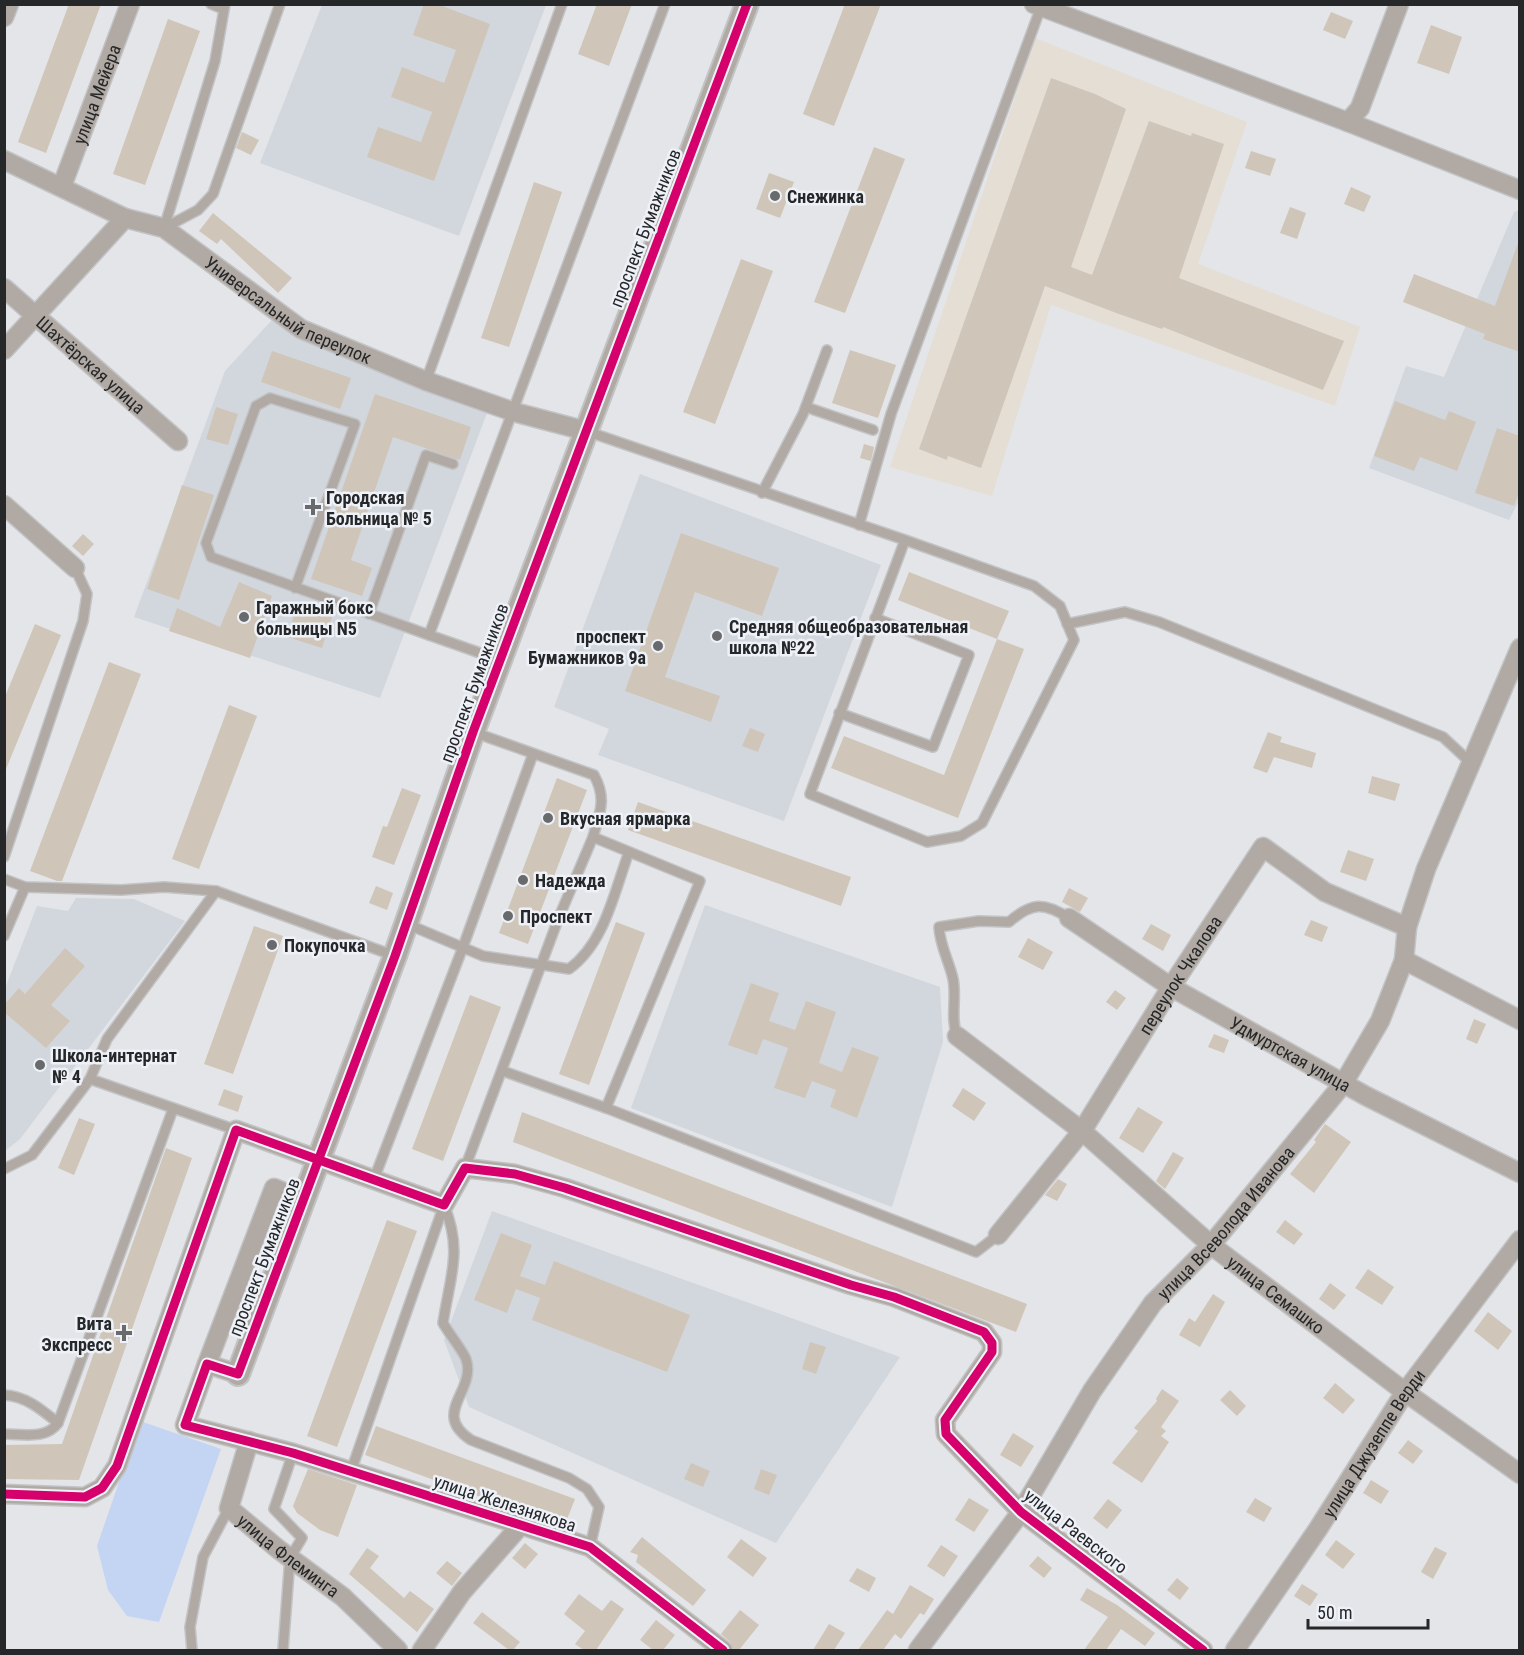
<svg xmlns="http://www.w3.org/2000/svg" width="1524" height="1655" viewBox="0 0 1524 1655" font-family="'Roboto Condensed',sans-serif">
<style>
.industrial{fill:#e5ded5}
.built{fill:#d2d7de}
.green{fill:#c3d5f3}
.building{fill:#cfc6b9}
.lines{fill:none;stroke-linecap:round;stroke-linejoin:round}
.service-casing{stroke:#c2c3c5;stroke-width:12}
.minor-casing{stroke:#c2c3c5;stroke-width:21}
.tertiary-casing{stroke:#c2c3c5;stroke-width:26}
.service{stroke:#b1a9a3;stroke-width:9}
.minor{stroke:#b1a9a3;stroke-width:18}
.tertiary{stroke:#b1a9a3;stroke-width:22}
.cycleway-casing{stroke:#eef2f8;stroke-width:13}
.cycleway{stroke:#d6006c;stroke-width:9}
.poi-dot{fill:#686a6c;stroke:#eef2f8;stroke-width:2}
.labels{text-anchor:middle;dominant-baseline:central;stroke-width:5;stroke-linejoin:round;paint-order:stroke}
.street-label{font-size:18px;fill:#252729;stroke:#eef2f8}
.poi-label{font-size:18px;font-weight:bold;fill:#252729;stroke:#eef2f8;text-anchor:start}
</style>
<rect width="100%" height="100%" fill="#e3e5e8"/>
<polygon class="industrial" points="1035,38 1247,122 1198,264 1360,327 1335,406 1051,305 992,496 890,467"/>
<g class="built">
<polygon points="322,5 546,5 459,236 260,163"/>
<polygon points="1519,210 1520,499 1509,520 1369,468 1406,366 1444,377 1514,212"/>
<polygon points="272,320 493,397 380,698 134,617 225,371"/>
<polygon points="640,474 881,565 784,821 598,755 609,729 554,707"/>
<polygon points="76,898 134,899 185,921 20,1139 5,1151 4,991 37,906 68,911"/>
<polygon points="705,905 940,987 943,1042 892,1207 631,1108"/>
<polygon points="492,1211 900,1357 776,1543 469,1407 444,1340"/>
</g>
<polygon class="green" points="140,1421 221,1449 159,1622 127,1616 108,1590 97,1546"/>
<g class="building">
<polygon points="69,4 101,4 46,153 18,142"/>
<polygon points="424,4 437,4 490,24 434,181 367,157 378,127 421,142 432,112 391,97 402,67 444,83 456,50 413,35"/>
<polygon points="597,4 632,4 609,66 578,54"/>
<polygon points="845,4 881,4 834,126 803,114"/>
<polygon points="1331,12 1353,21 1345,39 1323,30"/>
<polygon points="168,19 200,31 145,185 113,174"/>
<polygon points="1431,25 1462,37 1449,74 1417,63"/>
<polygon points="1051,78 1095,94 1126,109 1071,267 1092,275 1149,121 1191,136 1192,133 1224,144 1179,278 1344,341 1323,390 1163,327 1162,329 1119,314 1045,286 981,468 948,456 947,460 919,449"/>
<polygon points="242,132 259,140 251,155 236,148"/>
<polygon points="874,147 905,159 845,313 814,302"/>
<polygon points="1251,151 1276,159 1270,176 1245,168"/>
<polygon points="769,173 794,182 780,218 756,209"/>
<polygon points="534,182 562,192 509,347 481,338"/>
<polygon points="1351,187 1371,196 1364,212 1344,204"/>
<polygon points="1290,207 1306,213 1297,239 1280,233"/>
<polygon points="213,213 292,278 278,293 221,239 217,244 199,231"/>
<polygon points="1518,243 1520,352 1483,339 1485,334 1403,302 1414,274 1495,306"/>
<polygon points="741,259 773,271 715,424 683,412"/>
<polygon points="850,350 896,365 878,418 832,403"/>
<polygon points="272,351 351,378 340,409 261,382"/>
<polygon points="375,394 471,427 460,460 393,437 351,560 372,568 362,596 311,579"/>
<polygon points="1395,401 1445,420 1449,411 1476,422 1457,471 1420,457 1414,471 1374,456"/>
<polygon points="216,407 238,414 228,445 206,439"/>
<polygon points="1497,428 1520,436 1520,489 1514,506 1475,493"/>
<polygon points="864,444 874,447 871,461 860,458"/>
<polygon points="182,485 214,495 179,600 147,589"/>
<polygon points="681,533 779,568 762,616 695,592 665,677 720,696 711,722 625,691"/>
<polygon points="83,534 94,544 83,556 72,546"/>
<polygon points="909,572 1009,611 997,639 898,600"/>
<polygon points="239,582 272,596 250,658 169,631 177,608 220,627"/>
<polygon points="298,602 333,614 322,648 287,637"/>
<polygon points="35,624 61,635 4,774 4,699"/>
<polygon points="997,639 1024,649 958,818 831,768 844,736 944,775"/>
<polygon points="109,662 141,674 62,881 57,881 30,871"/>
<polygon points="229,705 257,716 199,869 172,859"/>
<polygon points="750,728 765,734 758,752 742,746"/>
<polygon points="1268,732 1282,737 1280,742 1316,753 1312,768 1274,757 1267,773 1253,768"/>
<polygon points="1372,776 1400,784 1395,801 1368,793"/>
<polygon points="557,778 587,790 528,944 499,933"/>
<polygon points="402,788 421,795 394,865 372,857 383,826 387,827"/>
<polygon points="638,802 851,877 841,906 628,830"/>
<polygon points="1348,850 1374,859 1366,881 1340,872"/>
<polygon points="376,886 393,893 387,910 369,903"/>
<polygon points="1069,888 1088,898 1080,912 1062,902"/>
<polygon points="1311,920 1328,927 1322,942 1304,935"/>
<polygon points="616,922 645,933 589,1085 559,1074"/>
<polygon points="1151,924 1171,935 1163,951 1142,939"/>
<polygon points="254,926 283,936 233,1074 204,1064"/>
<polygon points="1028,938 1053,952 1043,970 1018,957"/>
<polygon points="65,948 85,966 51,1005 70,1021 46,1048 4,1012 4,1005 19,988 25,994"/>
<polygon points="751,983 779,993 769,1021 795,1030 806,1001 836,1012 819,1063 842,1072 852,1047 879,1057 857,1118 830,1107 836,1090 812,1081 805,1098 774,1088 788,1048 763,1039 757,1055 728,1045"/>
<polygon points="1115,990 1126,998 1117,1010 1106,1002"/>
<polygon points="470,995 501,1007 443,1161 412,1149"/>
<polygon points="1474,1019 1486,1024 1477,1044 1466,1039"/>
<polygon points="1214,1034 1229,1040 1224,1053 1208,1047"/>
<polygon points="963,1088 986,1103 974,1121 952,1106"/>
<polygon points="224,1089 243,1096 238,1112 218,1105"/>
<polygon points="1138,1107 1163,1122 1143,1153 1119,1138"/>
<polygon points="522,1112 1027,1304 1016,1332 513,1142"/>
<polygon points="79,1118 95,1124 74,1175 58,1168"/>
<polygon points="1325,1124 1351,1142 1314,1193 1290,1174 1316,1142 1314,1140"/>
<polygon points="166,1148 192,1158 79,1480 4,1479 4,1445 62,1444"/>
<polygon points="1173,1152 1184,1158 1165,1189 1156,1181"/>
<polygon points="1058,1179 1067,1184 1057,1201 1045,1195"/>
<polygon points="387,1220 417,1231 337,1447 307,1436"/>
<polygon points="1285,1220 1303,1234 1294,1245 1276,1232"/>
<polygon points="501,1233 532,1245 520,1276 545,1285 554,1261 690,1315 667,1372 532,1320 540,1298 516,1289 507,1313 474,1300"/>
<polygon points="1368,1269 1394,1287 1382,1305 1355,1288"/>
<polygon points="1330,1283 1346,1295 1334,1310 1319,1299"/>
<polygon points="1213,1294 1225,1302 1200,1347 1179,1335 1189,1318 1195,1322"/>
<polygon points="1488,1312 1512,1331 1498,1350 1474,1331"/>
<polygon points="810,1342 826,1347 816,1374 802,1369"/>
<polygon points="1335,1383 1355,1400 1343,1414 1323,1398"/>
<polygon points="1162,1389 1179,1401 1161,1427 1166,1431 1161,1436 1169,1442 1142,1483 1112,1463 1138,1431 1134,1428 1157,1401 1156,1399"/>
<polygon points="1230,1390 1246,1406 1237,1416 1220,1400"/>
<polygon points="376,1426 575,1499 564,1527 365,1455"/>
<polygon points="1013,1433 1034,1446 1021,1467 1000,1455"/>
<polygon points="1408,1440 1423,1451 1413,1464 1398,1453"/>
<polygon points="691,1463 710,1471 703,1487 684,1479"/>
<polygon points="308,1469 357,1485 338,1537 320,1530 297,1513 293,1506"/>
<polygon points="761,1469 777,1475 769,1495 754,1489"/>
<polygon points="1371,1480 1389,1491 1381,1504 1363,1493"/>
<polygon points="969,1498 989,1510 974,1532 955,1520"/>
<polygon points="1255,1498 1272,1508 1264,1522 1246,1512"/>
<polygon points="1108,1499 1122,1510 1107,1529 1093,1518"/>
<polygon points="642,1537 706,1590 693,1606 636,1562 638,1555 630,1552"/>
<polygon points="741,1539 767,1558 753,1577 727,1557"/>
<polygon points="1336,1540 1355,1554 1343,1569 1325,1555"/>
<polygon points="525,1543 538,1554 525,1569 512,1558"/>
<polygon points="941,1545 958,1556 944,1577 927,1566"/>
<polygon points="1435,1547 1447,1553 1433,1579 1421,1572"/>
<polygon points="367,1548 379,1556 370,1568 404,1598 410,1591 434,1609 417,1632 349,1574"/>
<polygon points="1038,1556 1052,1568 1044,1578 1029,1566"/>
<polygon points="447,1561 462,1573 452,1586 436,1573"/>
<polygon points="857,1568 876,1578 869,1592 849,1581"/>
<polygon points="1177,1578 1189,1588 1180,1600 1167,1590"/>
<polygon points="1302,1584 1318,1594 1310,1606 1294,1596"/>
<polygon points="910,1585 934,1599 924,1615 920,1613 901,1639 895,1634 883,1650 858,1650 887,1610 893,1614"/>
<polygon points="1087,1588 1117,1605 1155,1633 1145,1646 1121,1629 1106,1650 1084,1650 1108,1617 1080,1600"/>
<polygon points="579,1594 602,1611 611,1600 624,1609 596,1650 584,1650 575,1644 585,1631 564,1614"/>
<polygon points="740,1610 759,1625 739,1650 734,1650 730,1642 721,1634"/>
<polygon points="482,1612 520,1642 513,1650 509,1650 473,1623"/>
<polygon points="656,1620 675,1635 663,1650 653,1650 640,1640"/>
<polygon points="829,1624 845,1633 834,1650 813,1650"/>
</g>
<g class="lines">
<g class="service-casing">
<g id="service">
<polyline points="211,4 223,9"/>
<polyline points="164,228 198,210 213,194 280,4"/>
<polyline points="164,228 215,61 225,4"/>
<polyline points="426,381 562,4"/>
<polyline points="806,407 873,430"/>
<polyline points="586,431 905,540 810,794 927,842 961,836 982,823 1074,640 1060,606 1034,586 905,540"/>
<polyline points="762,493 803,414 827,350"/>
<polyline points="859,525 891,414 1041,7"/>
<polyline points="295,588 355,424 270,398 256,406 206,543 211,557 429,635"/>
<polyline points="369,614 426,455 453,464"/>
<polyline points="1067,624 1125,612 1159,622 1443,737 1471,763"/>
<polyline points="500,660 429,635 665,4"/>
<polyline points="839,713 933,747 969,655 875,618"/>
<path d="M473 732 594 775C607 799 600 812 593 837L700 881 606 1108 976 1252 998 1235"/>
<polyline points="4,857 83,621 87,594 75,568"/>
<polyline points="4,879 25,887 121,890 164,887 216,891"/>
<path d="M407 924 483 956 569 969C605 943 614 892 629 852"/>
<polyline points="4,936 25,887"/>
<path d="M957 1036C950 1018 957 998 953 979 949 961 940 946 939 927L979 921 1009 922C1032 902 1044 902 1069 918"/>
<polyline points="503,1071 606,1108"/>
<polyline points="90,1079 107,1039 216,891 395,956"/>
<polyline points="465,1168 559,917 593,837"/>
<polyline points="4,1169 32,1155 90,1079 236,1130"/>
<polyline points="374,1179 463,947 533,754"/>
<path d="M4 1395C26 1396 42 1410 58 1423"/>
<path d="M4 1434C23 1434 46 1440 58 1423L173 1109"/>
<path d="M351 1471 444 1205C463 1251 450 1276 443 1323 448 1332 463 1351 466 1359 477 1391 430 1413 471 1440L569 1478 587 1489 599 1507 590 1547"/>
<polyline points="192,1650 190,1627 203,1557 229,1508"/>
<polyline points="283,1650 290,1558 302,1538 274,1509 293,1453"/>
</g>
</g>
<g class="minor-casing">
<g id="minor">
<polyline points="1034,4 1348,122 1520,190"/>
<polyline points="4,17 9,4"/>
<polyline points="1348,122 1360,108 1399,4"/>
<path id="s1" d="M4 160 125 218 164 228 301 329 426 381 514 412 586 431"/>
<path id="s2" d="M62 186 130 4"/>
<path id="s3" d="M4 288 178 441"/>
<polyline points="4,350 125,218"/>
<polyline points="4,505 75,568"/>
<path id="s4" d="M1069 918 1171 987 1366 1096 1520 1173"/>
<polyline points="1404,960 1520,1020"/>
<path id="s5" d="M957 1036 1082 1131 1211 1245 1405 1392 1520 1474"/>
<path id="s6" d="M998 1235 1082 1131 1171 987 1263 847 1325 892 1407 927"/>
<polyline points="207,1364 274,1188 303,1200"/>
<polyline points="238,1374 207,1364 185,1425 293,1453 590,1547 723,1650"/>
<path id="s7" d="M249 1441 229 1508 278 1549 343 1597 398 1650"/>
<polyline points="4,1494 85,1497 102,1488 117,1466 236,1130 444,1205 465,1168 515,1174 565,1188 851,1285 894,1297 984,1332 992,1343 992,1352 945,1420 946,1434 1021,1512 1203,1650"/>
<polyline points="422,1650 462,1592 520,1526"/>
<path id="s8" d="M918 1650 1021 1512 1092 1391 1153 1303 1211 1245 1343 1084 1380 1021 1404 960 1407 927 1426 869 1520 648"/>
<path id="s9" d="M1235 1650 1318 1529 1405 1392 1520 1240"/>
</g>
</g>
<g class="tertiary-casing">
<polyline id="tertiary" points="238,1374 395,956 473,732 747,4"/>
</g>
<use href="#service" class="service"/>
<use href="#minor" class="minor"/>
<use href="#tertiary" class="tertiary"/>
<g class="cycleway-casing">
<g id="cycleway">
<polyline points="4,1494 85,1497 102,1488 117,1466 236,1130 444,1205 465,1168 515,1174 565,1188 851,1285 894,1297 984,1332 992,1343 992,1352 945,1420 946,1434 1021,1512 1203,1650"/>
<polyline points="723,1650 590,1547 293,1453 185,1425 207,1364 238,1374 395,956 473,732 747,4"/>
</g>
</g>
<use href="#cycleway" class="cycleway"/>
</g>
<g class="poi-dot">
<circle cx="775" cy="196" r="6"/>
<path d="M310 498h6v6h6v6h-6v6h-6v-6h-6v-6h6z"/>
<circle cx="244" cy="617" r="6"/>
<circle cx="717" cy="636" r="6"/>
<circle cx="658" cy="646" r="6"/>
<circle cx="548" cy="818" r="6"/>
<circle cx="523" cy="880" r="6"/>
<circle cx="508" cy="916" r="6"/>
<circle cx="272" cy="945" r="6"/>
<circle cx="40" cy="1065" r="6"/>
<path d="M121 1324h6v6h6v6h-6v6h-6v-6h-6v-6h6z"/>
</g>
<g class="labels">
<g class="street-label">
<text stroke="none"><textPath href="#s2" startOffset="98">улица Мейера</textPath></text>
<text transform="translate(645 228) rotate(-69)">проспект Бумажников</text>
<text stroke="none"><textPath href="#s1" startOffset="324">Универсальный переулок</textPath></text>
<text stroke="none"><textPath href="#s3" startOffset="116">Шахтёрская улица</textPath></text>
<text transform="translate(474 683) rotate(-70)">проспект Бумажников</text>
<text stroke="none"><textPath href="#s6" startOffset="318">переулок Чкалова</textPath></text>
<text stroke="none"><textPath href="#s4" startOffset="260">Удмуртская улица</textPath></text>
<text stroke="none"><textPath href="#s8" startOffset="528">улица Всеволода Иванова</textPath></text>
<text transform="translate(264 1257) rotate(-69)">проспект Бумажников</text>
<text stroke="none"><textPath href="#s5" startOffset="411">улица Семашко</textPath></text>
<text stroke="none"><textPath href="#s9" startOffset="249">улица Джузеппе Верди</textPath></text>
<text transform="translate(505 1503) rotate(18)">улица Железнякова</text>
<text transform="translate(1076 1531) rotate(38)">улица Раевского</text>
<text stroke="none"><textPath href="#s7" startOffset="146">улица Флеминга</textPath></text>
</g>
<g class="poi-label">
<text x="787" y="196">Снежинка</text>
<text x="326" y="497">Городская<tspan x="326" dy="21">Больница № 5</tspan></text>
<text x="256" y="607">Гаражный бокс<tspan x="256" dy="21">больницы N5</tspan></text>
<text x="729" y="626">Средняя общеобразовательная<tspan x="729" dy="21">школа №22</tspan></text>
<text x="646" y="636" text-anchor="end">проспект<tspan x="646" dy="21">Бумажников 9а</tspan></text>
<text x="560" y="818">Вкусная ярмарка</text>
<text x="535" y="880">Надежда</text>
<text x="520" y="916">Проспект</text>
<text x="284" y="945">Покупочка</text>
<text x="52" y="1055">Школа-интернат<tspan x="52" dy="21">№ 4</tspan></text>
<text x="112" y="1323" text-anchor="end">Вита<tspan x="112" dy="21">Экспресс</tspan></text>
</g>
</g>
<rect width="1524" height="1655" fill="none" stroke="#252729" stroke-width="12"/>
<path d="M1308 1619v9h120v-9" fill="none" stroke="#252729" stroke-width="3"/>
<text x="1317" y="1619" font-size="18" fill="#252729" stroke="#eef2f8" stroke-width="4.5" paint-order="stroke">50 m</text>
</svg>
